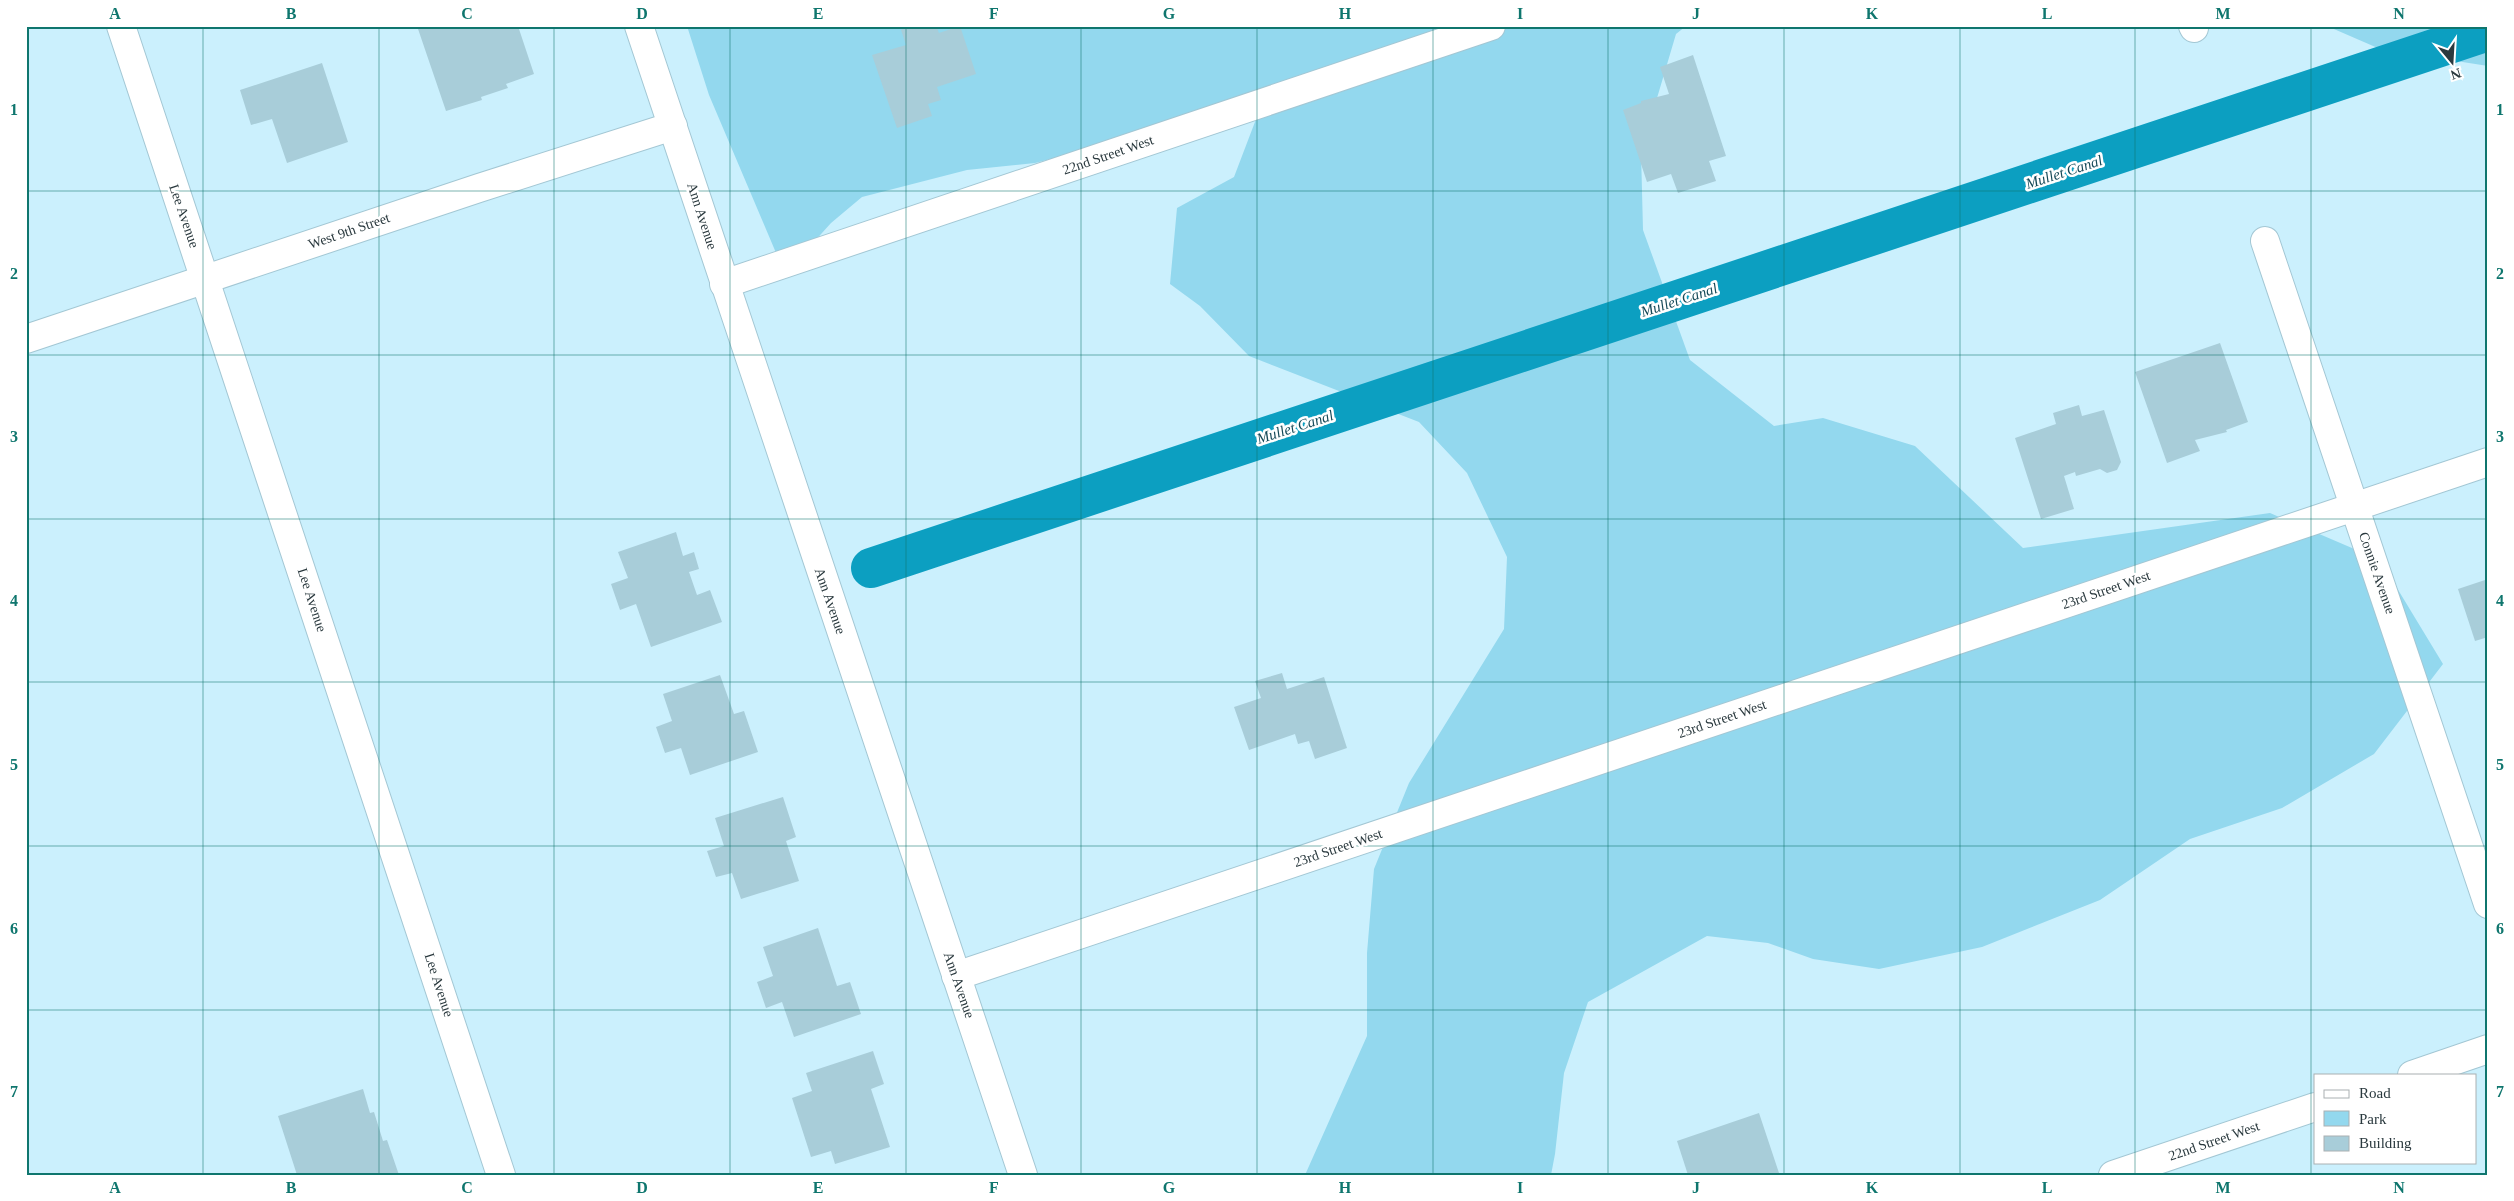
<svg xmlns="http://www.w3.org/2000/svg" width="2514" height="1201" viewBox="0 0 2514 1201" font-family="Georgia,serif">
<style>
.green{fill:#93d8ee}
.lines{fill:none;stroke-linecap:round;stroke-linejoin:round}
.canal{stroke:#0c9fc1;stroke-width:40}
.building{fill:#a8cdd9}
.minor-casing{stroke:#a3c7d4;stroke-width:30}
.minor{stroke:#fff;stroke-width:28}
.grid{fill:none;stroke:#0f766e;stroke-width:1;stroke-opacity:0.55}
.labels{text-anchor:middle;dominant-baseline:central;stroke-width:5;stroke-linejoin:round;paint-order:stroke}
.street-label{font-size:14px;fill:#2a393e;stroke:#fff}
.water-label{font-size:15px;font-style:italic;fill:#154958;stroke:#fff}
.neatline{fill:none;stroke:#0f766e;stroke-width:2}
.grid-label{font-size:16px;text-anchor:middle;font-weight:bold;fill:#0f766e}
</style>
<rect width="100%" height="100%" fill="#cbf0fd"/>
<g class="green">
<polygon points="687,26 1686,26 1676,34 1641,152 1643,230 1690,360 1774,426 1823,418 1915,446 2023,548 2270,513 2380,560 2443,664 2374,754 2282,808 2190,839 2100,900 1982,947 1879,969 1813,959 1768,943 1707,936 1588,1002 1564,1073 1555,1154 1551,1175 1305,1175 1367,1036 1367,953 1374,869 1409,783 1504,629 1507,557 1467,473 1419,422 1249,356 1200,306 1170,284 1177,208 1234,177 1258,114 1097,147 1035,163 967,170 862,197 831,223 785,274 709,95"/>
<polygon points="2327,26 2488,26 2488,66 2380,49"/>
</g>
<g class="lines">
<polyline class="canal" points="871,568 2488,31"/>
</g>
<g class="building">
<polygon points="417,26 518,26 534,74 506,84 508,88 481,97 482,100 446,111"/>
<polygon points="910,26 936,26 939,33 960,26 976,74 937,87 941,100 928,104 932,116 897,128 872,55 906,45 901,30"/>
<polygon points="1693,55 1726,156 1709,161 1716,181 1678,193 1671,174 1647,182 1623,110 1641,103 1641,101 1669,94 1660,67"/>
<polygon points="322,63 348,142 287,163 272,119 251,125 240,90"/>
<polygon points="2220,343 2248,422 2226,430 2227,432 2195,440 2200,451 2167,463 2135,372"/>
<polygon points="2079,405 2082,416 2104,410 2121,462 2117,470 2107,473 2100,469 2076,476 2075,472 2064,476 2074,509 2041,519 2015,438 2056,424 2053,413"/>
<polygon points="676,532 683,556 694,552 699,569 689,572 697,595 710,590 722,622 651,647 636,604 620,610 611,584 628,578 618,552"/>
<polygon points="2488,579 2488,637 2475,641 2458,589"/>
<polygon points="1282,673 1287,689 1324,677 1347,748 1315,759 1309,741 1298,744 1295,734 1249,750 1234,707 1261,698 1255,681"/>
<polygon points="720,675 734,714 744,711 758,752 690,775 681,748 665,753 656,727 672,721 663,694"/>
<polygon points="783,797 796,837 786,841 799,881 741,899 732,873 716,877 707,851 724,846 715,818"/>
<polygon points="818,928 837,986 850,982 861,1014 794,1037 782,1002 766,1008 757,982 773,976 763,947"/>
<polygon points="873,1051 884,1084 871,1089 890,1147 835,1164 831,1151 811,1157 792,1098 812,1091 806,1073"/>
<polygon points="363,1089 370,1113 374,1112 383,1141 387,1140 399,1175 297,1175 278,1116"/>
<polygon points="1759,1113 1779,1173 1772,1175 1688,1175 1677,1141"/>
</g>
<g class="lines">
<g class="minor-casing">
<g id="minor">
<polyline points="121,26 501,1175"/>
<polyline points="639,26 1023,1175"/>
<polyline points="2193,26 2194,28"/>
<polyline points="2265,241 2488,904"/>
<polyline points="724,284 1491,26"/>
<polyline points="26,339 479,188 673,126"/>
<polyline points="956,976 2488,462"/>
<polyline points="2412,1075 2488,1049"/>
<polyline points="2113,1175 2315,1107"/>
</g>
</g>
<use href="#minor" class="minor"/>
</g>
<path class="grid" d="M203 26V1175M379 26V1175M554 26V1175M730 26V1175M906 26V1175M1081 26V1175M1257 26V1175M1433 26V1175M1608 26V1175M1784 26V1175M1960 26V1175M2135 26V1175M2311 26V1175M26 191H2488M26 355H2488M26 519H2488M26 682H2488M26 846H2488M26 1010H2488"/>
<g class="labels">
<g class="street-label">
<text transform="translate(1108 155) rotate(-19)">22nd Street West</text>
<text transform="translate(184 216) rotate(71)">Lee Avenue</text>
<text transform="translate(702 216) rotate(72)">Ann Avenue</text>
<text transform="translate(349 231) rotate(-19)">West 9th Street</text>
<text transform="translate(2377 573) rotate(71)">Connie Avenue</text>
<text transform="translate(2106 590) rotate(-19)">23rd Street West</text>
<text transform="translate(312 600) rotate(72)">Lee Avenue</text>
<text transform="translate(830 601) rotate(71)">Ann Avenue</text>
<text transform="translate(1722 719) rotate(-19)">23rd Street West</text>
<text transform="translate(1338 848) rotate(-19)">23rd Street West</text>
<text transform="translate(439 985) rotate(72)">Lee Avenue</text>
<text transform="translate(959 985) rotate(71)">Ann Avenue</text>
<text transform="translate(2214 1141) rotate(-19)">22nd Street West</text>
</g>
<g class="water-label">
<text transform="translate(2064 172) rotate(-18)">Mullet Canal</text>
<text transform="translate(1679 300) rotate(-18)">Mullet Canal</text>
<text transform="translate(1295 427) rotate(-18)">Mullet Canal</text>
</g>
</g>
<rect width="2514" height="1201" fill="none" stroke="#ffffff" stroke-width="55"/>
<rect x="2314" y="1074" width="162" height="90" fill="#ffffff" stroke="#aab0b2"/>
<rect x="2324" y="1090" width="25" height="8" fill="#ffffff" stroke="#aab0b2"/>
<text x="2359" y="1098" font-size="15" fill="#2a393e">Road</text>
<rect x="2324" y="1111" width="25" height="15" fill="#93d8ee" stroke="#aab0b2"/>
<text x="2359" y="1124" font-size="15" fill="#2a393e">Park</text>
<rect x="2324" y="1136" width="25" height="15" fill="#a8cdd9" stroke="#aab0b2"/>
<text x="2359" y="1148" font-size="15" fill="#2a393e">Building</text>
<g transform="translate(2452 62) rotate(162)" stroke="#ffffff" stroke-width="4" paint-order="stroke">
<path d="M0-4L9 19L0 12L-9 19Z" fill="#2a393e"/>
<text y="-8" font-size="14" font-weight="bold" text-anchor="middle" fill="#2a393e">N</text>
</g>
<rect x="28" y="28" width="2458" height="1146" class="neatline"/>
<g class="grid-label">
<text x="115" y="19">A</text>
<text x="291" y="19">B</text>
<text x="467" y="19">C</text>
<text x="642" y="19">D</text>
<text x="818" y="19">E</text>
<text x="994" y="19">F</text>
<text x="1169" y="19">G</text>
<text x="1345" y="19">H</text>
<text x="1520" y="19">I</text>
<text x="1696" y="19">J</text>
<text x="1872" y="19">K</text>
<text x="2047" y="19">L</text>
<text x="2223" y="19">M</text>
<text x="2399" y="19">N</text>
<text x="14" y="115">1</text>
<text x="2500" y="115">1</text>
<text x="14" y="279">2</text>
<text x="2500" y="279">2</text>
<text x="14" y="442">3</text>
<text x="2500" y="442">3</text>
<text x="14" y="606">4</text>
<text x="2500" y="606">4</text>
<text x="14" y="770">5</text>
<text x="2500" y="770">5</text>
<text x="14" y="934">6</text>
<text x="2500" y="934">6</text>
<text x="14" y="1097">7</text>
<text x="2500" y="1097">7</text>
<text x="115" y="1193">A</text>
<text x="291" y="1193">B</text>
<text x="467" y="1193">C</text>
<text x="642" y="1193">D</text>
<text x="818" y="1193">E</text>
<text x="994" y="1193">F</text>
<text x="1169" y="1193">G</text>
<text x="1345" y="1193">H</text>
<text x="1520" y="1193">I</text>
<text x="1696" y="1193">J</text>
<text x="1872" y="1193">K</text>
<text x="2047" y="1193">L</text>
<text x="2223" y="1193">M</text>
<text x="2399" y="1193">N</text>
</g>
</svg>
